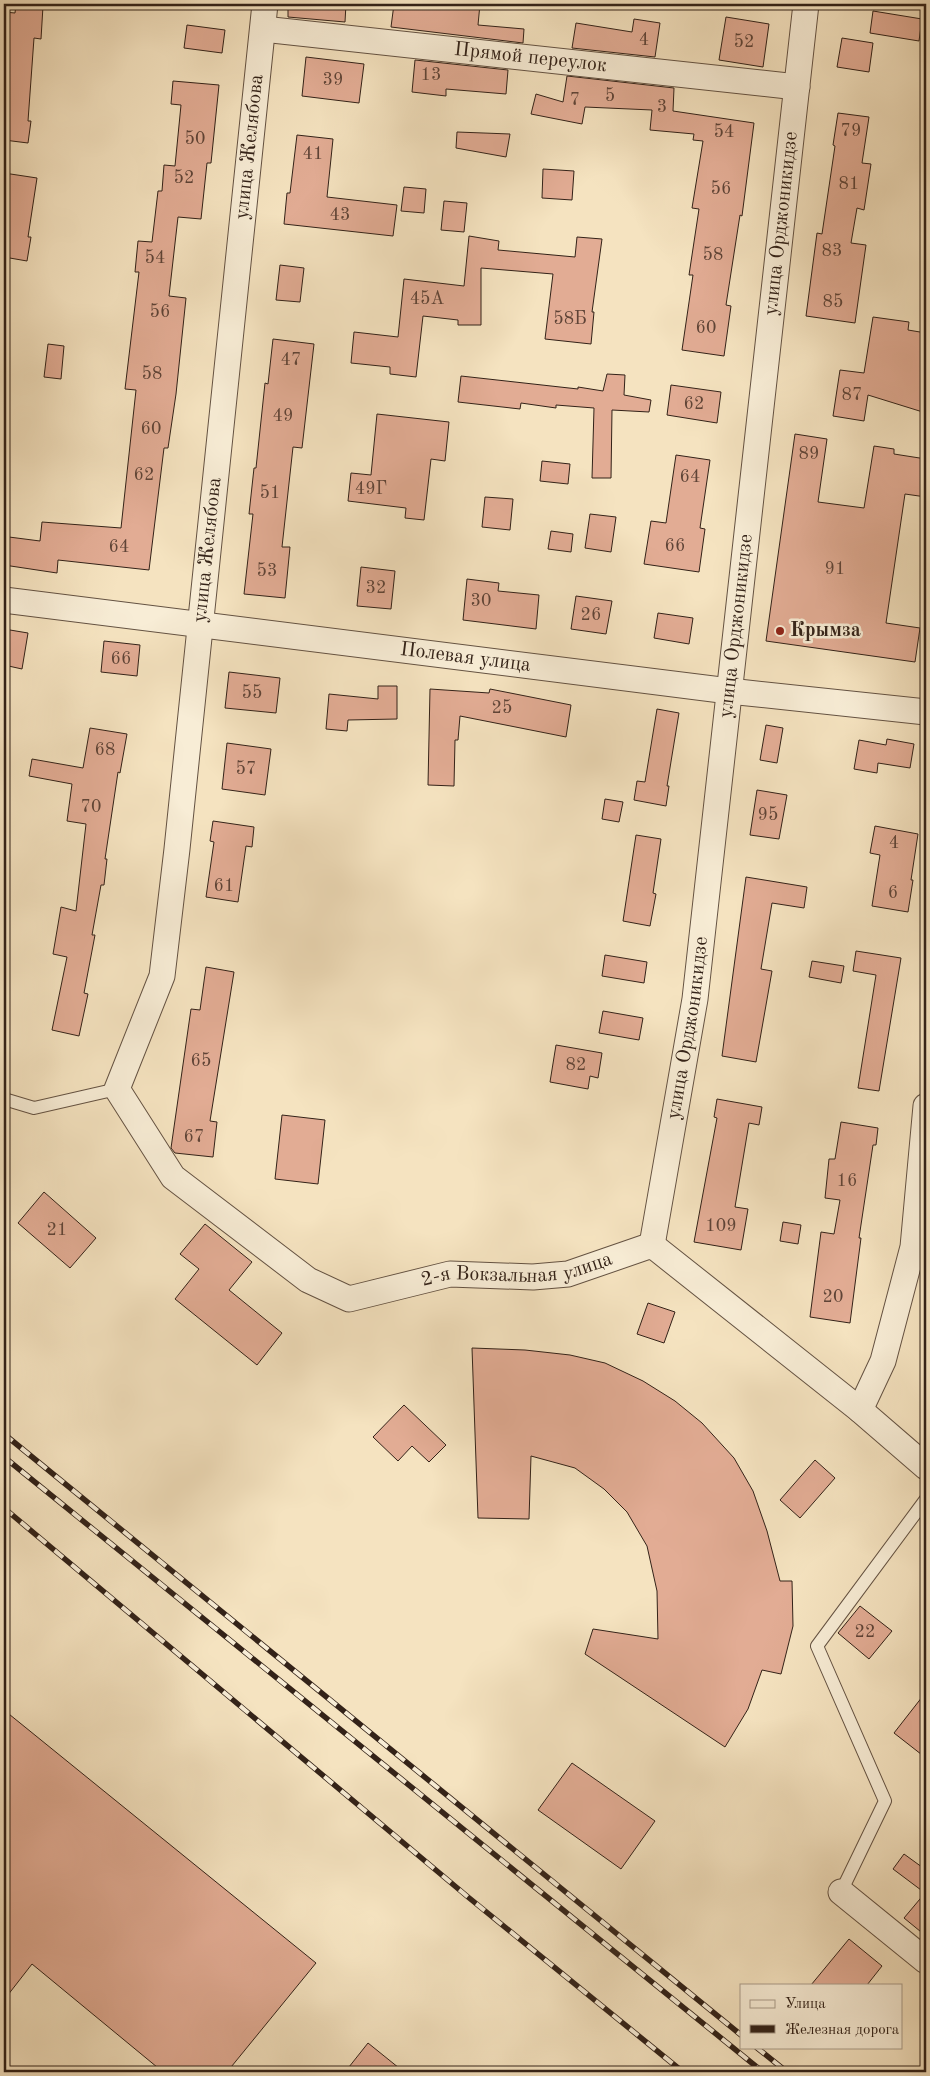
<svg xmlns="http://www.w3.org/2000/svg" width="930" height="2076" viewBox="0 0 930 2076" font-family="'Old Standard TT',serif">
<style>
.building{fill:#e2ac94;stroke:#332218}
.lines{fill:none;stroke-linecap:round;stroke-linejoin:round}
.service-casing{stroke:#645242;stroke-width:14}
.minor-casing{stroke:#645242;stroke-width:27}
.service{stroke:#f8edd6;stroke-width:12}
.minor{stroke:#f8edd6;stroke-width:25}
.rail-casing{stroke:#332218;stroke-width:5.5}
.rail{stroke:#f8edd6;stroke-width:4;stroke-dasharray:11;stroke-linecap:butt}
.poi-dot{fill:#8f2418;stroke:#f8edd6;stroke-width:2}
.labels{text-anchor:middle;dominant-baseline:central;stroke-width:5;stroke-linejoin:round;paint-order:stroke}
.number-label{font-size:18px;fill:#5f4437}
.street-label{font-size:20px;fill:#332218;stroke:#f8edd6}
.poi-label{font-size:20px;font-weight:bold;fill:#332218;stroke:#f8edd6;text-anchor:start}
</style>
<rect width="100%" height="100%" fill="#f5e3c0"/>
<filter id="stains"><feTurbulence type="fractalNoise" baseFrequency=".004" numOctaves="4"/><feColorMatrix values="0 0 0 0 .2 0 0 0 0 .09 0 0 0 0 .02 0 0 0 .5 -.17"/></filter>
<radialGradient id="worn" r=".72"><stop offset=".6" stop-color="#630" stop-opacity="0"/><stop offset="1" stop-color="#630" stop-opacity=".3"/></radialGradient>
<g class="building">
<polygon points="16,4 43,6 41,39 34,38 28,121 31,121 28,143 4,140 4,12 15,13"/>
<polygon points="288,4 346,4 345,22 288,17"/>
<polygon points="394,4 480,4 478,25 524,29 523,43 391,27"/>
<polygon points="873,11 922,19 919,41 870,33"/>
<polygon points="726,17 769,24 763,67 719,60"/>
<polygon points="634,19 660,23 655,57 572,48 576,23 632,32"/>
<polygon points="187,25 225,30 222,53 184,48"/>
<polygon points="842,38 873,43 869,72 837,67"/>
<polygon points="306,57 364,64 359,103 302,96"/>
<polygon points="415,60 508,70 506,94 446,89 446,96 412,92"/>
<polygon points="567,76 674,88 673,111 754,123 742,216 740,215 726,305 731,306 724,356 682,350 693,275 689,275 699,209 692,208 703,141 693,140 694,134 650,130 652,110 585,107 582,124 531,114 536,94 563,102"/>
<polygon points="173,81 219,85 211,163 207,163 201,219 178,217 169,296 186,298 176,394 168,448 164,448 149,570 58,560 57,573 4,565 4,539 9,539 9,537 40,541 42,522 121,528 136,390 125,389 139,272 135,272 138,241 152,242 158,191 162,191 164,165 175,166 181,105 171,104"/>
<polygon points="838,113 869,117 862,163 871,164 864,210 857,208 851,243 866,245 855,323 806,316 817,233 822,234 835,146 833,145"/>
<polygon points="457,132 510,134 506,157 456,148"/>
<polygon points="297,135 333,139 327,197 397,205 393,236 284,224 287,193 290,193"/>
<polygon points="543,169 574,171 572,200 542,198"/>
<polygon points="4,173 37,178 28,237 31,237 27,261 4,257"/>
<polygon points="404,187 426,189 424,213 401,211"/>
<polygon points="444,201 467,203 464,232 441,230"/>
<polygon points="469,236 499,241 498,250 575,257 577,237 602,239 592,312 594,312 591,344 545,339 553,274 481,268 481,325 458,325 458,320 423,316 416,377 390,374 390,367 351,363 354,332 398,337 404,279 464,286"/>
<polygon points="280,265 304,268 300,302 276,300"/>
<polygon points="873,317 909,322 908,330 926,333 926,413 868,395 864,421 833,416 840,370 864,373"/>
<polygon points="273,339 314,344 302,448 293,447 282,547 290,547 285,598 244,594 253,514 249,514 254,468 256,468 265,383 268,384"/>
<polygon points="48,344 64,346 61,379 44,377"/>
<polygon points="607,374 625,375 624,395 651,400 649,412 612,410 611,478 592,478 594,408 556,405 556,408 521,403 520,409 458,402 461,376 578,389 578,387 603,391"/>
<polygon points="671,385 721,392 717,423 667,415"/>
<polygon points="377,414 449,422 445,461 431,459 424,520 405,518 406,508 348,501 351,473 371,475"/>
<polygon points="795,434 827,439 818,502 864,508 874,446 894,449 894,454 926,459 926,497 905,494 886,623 920,628 915,662 766,641"/>
<polygon points="676,455 710,460 700,528 705,529 699,572 644,564 651,521 666,523"/>
<polygon points="542,461 570,464 568,484 540,481"/>
<polygon points="485,497 513,499 510,530 482,527"/>
<polygon points="590,514 616,517 611,552 585,548"/>
<polygon points="551,531 573,534 571,552 548,549"/>
<polygon points="361,567 395,571 391,609 357,606"/>
<polygon points="467,579 499,583 498,591 539,595 536,629 463,620"/>
<polygon points="576,596 612,601 606,634 571,629"/>
<polygon points="658,613 693,618 689,644 654,638"/>
<polygon points="4,629 28,633 22,669 4,665"/>
<polygon points="104,641 140,645 137,676 101,672"/>
<polygon points="229,672 280,678 276,713 225,708"/>
<polygon points="378,686 397,686 397,719 348,720 347,731 326,729 329,694 378,699"/>
<polygon points="430,689 489,693 490,689 571,705 566,737 460,716 458,740 455,740 454,786 428,785"/>
<polygon points="657,709 679,713 667,786 669,786 666,806 634,800 637,781 645,782"/>
<polygon points="766,725 783,728 777,763 760,760"/>
<polygon points="90,728 127,734 120,773 118,772 105,859 107,859 104,885 101,885 92,935 95,935 84,993 88,994 79,1036 52,1030 67,957 53,954 61,907 76,911 86,824 67,821 72,784 29,776 32,759 83,768"/>
<polygon points="887,739 914,744 910,768 878,763 877,773 854,769 859,740 886,745"/>
<polygon points="227,743 271,749 265,795 222,789"/>
<polygon points="757,790 787,795 779,839 750,835"/>
<polygon points="605,799 623,802 619,822 602,819"/>
<polygon points="213,821 254,827 252,847 246,846 238,902 206,897 214,842 210,841"/>
<polygon points="875,826 918,834 911,880 913,880 908,912 872,906 880,855 870,853"/>
<polygon points="636,835 661,839 653,893 656,894 650,926 623,921"/>
<polygon points="746,877 807,887 804,908 772,903 761,969 772,971 756,1062 722,1056"/>
<polygon points="856,951 901,958 879,1091 858,1088 876,975 853,971"/>
<polygon points="605,955 647,962 644,983 602,976"/>
<polygon points="812,961 844,966 841,983 809,977"/>
<polygon points="206,967 234,972 210,1121 217,1122 213,1157 175,1153 171,1148 191,1009 200,1010"/>
<polygon points="603,1011 643,1018 639,1040 599,1033"/>
<polygon points="556,1045 602,1053 598,1078 590,1076 588,1089 550,1082"/>
<polygon points="717,1099 762,1107 759,1125 749,1123 735,1207 748,1209 741,1250 694,1242 717,1118 714,1117"/>
<polygon points="282,1115 325,1120 318,1184 275,1179"/>
<polygon points="841,1122 878,1128 876,1145 873,1145 859,1238 861,1238 850,1323 810,1317 821,1232 834,1234 840,1200 825,1198 829,1159 835,1159"/>
<polygon points="44,1192 96,1238 70,1268 18,1223"/>
<polygon points="783,1222 801,1225 798,1244 780,1241"/>
<polygon points="205,1224 252,1262 229,1290 282,1333 257,1365 175,1299 199,1269 180,1254"/>
<polygon points="648,1303 675,1312 664,1343 637,1334"/>
<polygon points="472,1348 525,1350 570,1355 605,1363 643,1381 675,1401 702,1423 734,1458 753,1491 767,1531 780,1581 792,1581 793,1626 781,1674 762,1670 748,1709 725,1747 585,1654 593,1629 658,1639 657,1591 647,1546 627,1512 604,1489 575,1468 531,1456 529,1519 478,1518"/>
<polygon points="404,1405 446,1445 429,1462 412,1446 398,1461 373,1437"/>
<polygon points="815,1460 835,1478 800,1518 780,1500"/>
<polygon points="860,1606 892,1631 869,1659 838,1633"/>
<polygon points="926,1692 926,1758 894,1733"/>
<polygon points="4,1710 316,1963 227,2072 163,2072 32,1964 4,2000"/>
<polygon points="572,1763 655,1821 621,1869 538,1810"/>
<polygon points="904,1854 926,1870 926,1936 904,1918 925,1893 893,1869"/>
<polygon points="849,1939 882,1966 867,1985 811,1985"/>
<polygon points="368,2043 404,2072 345,2072"/>
</g>
<g class="lines">
<g class="service-casing">
<g id="service">
<polyline points="4,1099 34,1108 117,1089"/>
<polyline points="841,1892 885,1801 817,1646 926,1499"/>
</g>
</g>
<g class="minor-casing">
<g id="minor">
<path id="s1" d="M265 4 177 849 162 976 117 1089 173 1177 308 1280 349 1299 450 1274 533 1277 568 1274 652 1245 860 1410 926 1467"/>
<path id="s2" d="M263 29 797 87"/>
<path id="s3" d="M4 600 729 691 926 712"/>
<path id="s4" d="M652 1245 695 999 806 4"/>
<polyline points="860,1410 883,1361 913,1247 926,1106"/>
<polyline points="841,1892 926,1961"/>
</g>
</g>
<use href="#service" class="service"/>
<use href="#minor" class="minor"/>
<g class="rail-casing">
<g id="rail">
<polyline points="4,1434 741,2035"/>
<polyline points="4,1457 763,2072"/>
<polyline points="4,1508 468,1897 683,2072"/>
<polyline points="756,2047 787,2072"/>
</g>
</g>
<use href="#rail" class="rail"/>
</g>
<circle class="poi-dot" cx="780" cy="631" r="5"/>
<g class="labels">
<g class="number-label">
<text x="644" y="40">4</text>
<text x="744" y="42">52</text>
<text x="431" y="75">13</text>
<text x="333" y="80">39</text>
<text x="610" y="96">5</text>
<text x="575" y="100">7</text>
<text x="662" y="107">3</text>
<text x="851" y="131">79</text>
<text x="724" y="132">54</text>
<text x="195" y="139">50</text>
<text x="313" y="154">41</text>
<text x="184" y="178">52</text>
<text x="849" y="184">81</text>
<text x="721" y="189">56</text>
<text x="340" y="215">43</text>
<text x="832" y="251">83</text>
<text x="713" y="255">58</text>
<text x="155" y="258">54</text>
<text x="427" y="299">45А</text>
<text x="833" y="302">85</text>
<text x="160" y="312">56</text>
<text x="570" y="319">58Б</text>
<text x="706" y="328">60</text>
<text x="291" y="360">47</text>
<text x="152" y="374">58</text>
<text x="852" y="395">87</text>
<text x="694" y="404">62</text>
<text x="283" y="416">49</text>
<text x="151" y="429">60</text>
<text x="809" y="454">89</text>
<text x="144" y="475">62</text>
<text x="690" y="477">64</text>
<text x="371" y="489">49Г</text>
<text x="270" y="493">51</text>
<text x="675" y="546">66</text>
<text x="119" y="547">64</text>
<text x="835" y="569">91</text>
<text x="267" y="571">53</text>
<text x="376" y="588">32</text>
<text x="481" y="601">30</text>
<text x="591" y="615">26</text>
<text x="121" y="659">66</text>
<text x="252" y="693">55</text>
<text x="502" y="708">25</text>
<text x="105" y="750">68</text>
<text x="246" y="769">57</text>
<text x="91" y="807">70</text>
<text x="768" y="815">95</text>
<text x="894" y="843">4</text>
<text x="224" y="886">61</text>
<text x="893" y="893">6</text>
<text x="201" y="1061">65</text>
<text x="576" y="1065">82</text>
<text x="194" y="1137">67</text>
<text x="847" y="1181">16</text>
<text x="721" y="1226">109</text>
<text x="57" y="1230">21</text>
<text x="833" y="1297">20</text>
<text x="865" y="1632">22</text>
</g>
<g class="street-label">
<text stroke="none"><textPath href="#s2" startOffset="269">Прямой переулок</textPath></text>
<text transform="translate(250 147) rotate(-84)">улица Желябова</text>
<text stroke="none"><textPath href="#s4" startOffset="1030">улица Орджоникидзе</textPath></text>
<text transform="translate(208 550) rotate(-84)">улица Желябова</text>
<text stroke="none"><textPath href="#s4" startOffset="625">улица Орджоникидзе</textPath></text>
<text stroke="none"><textPath href="#s3" startOffset="465">Полевая улица</textPath></text>
<text stroke="none"><textPath href="#s4" startOffset="220">улица Орджоникидзе</textPath></text>
<text stroke="none"><textPath href="#s1" startOffset="1590">2-я Вокзальная улица</textPath></text>
</g>
<g class="poi-label">
<text x="790" y="631">Крымза</text>
</g>
</g>
<rect width="930" height="2076" fill="none" stroke="#f5e3c0" stroke-width="20"/>
<rect x="5" y="5" width="920" height="2066" fill="none" stroke="#332218" stroke-width="2.5"/>
<rect x="10" y="10" width="910" height="2056" fill="none" stroke="#332218"/>
<rect x="740" y="1984" width="162" height="65" fill="#f8edd6" stroke="#a99c8a"/>
<rect x="750" y="2000" width="25" height="8" fill="#f8edd6" stroke="#a99c8a"/>
<text x="785" y="2008" font-size="15" fill="#332218">Улица</text>
<rect x="750" y="2025" width="25" height="8" fill="#332218" stroke="#a99c8a"/>
<text x="785" y="2034" font-size="15" fill="#332218">Железная дорога</text>
<rect width="100%" height="100%" filter="url(#stains)"/>
<rect width="100%" height="100%" fill="url(#worn)"/>
</svg>
